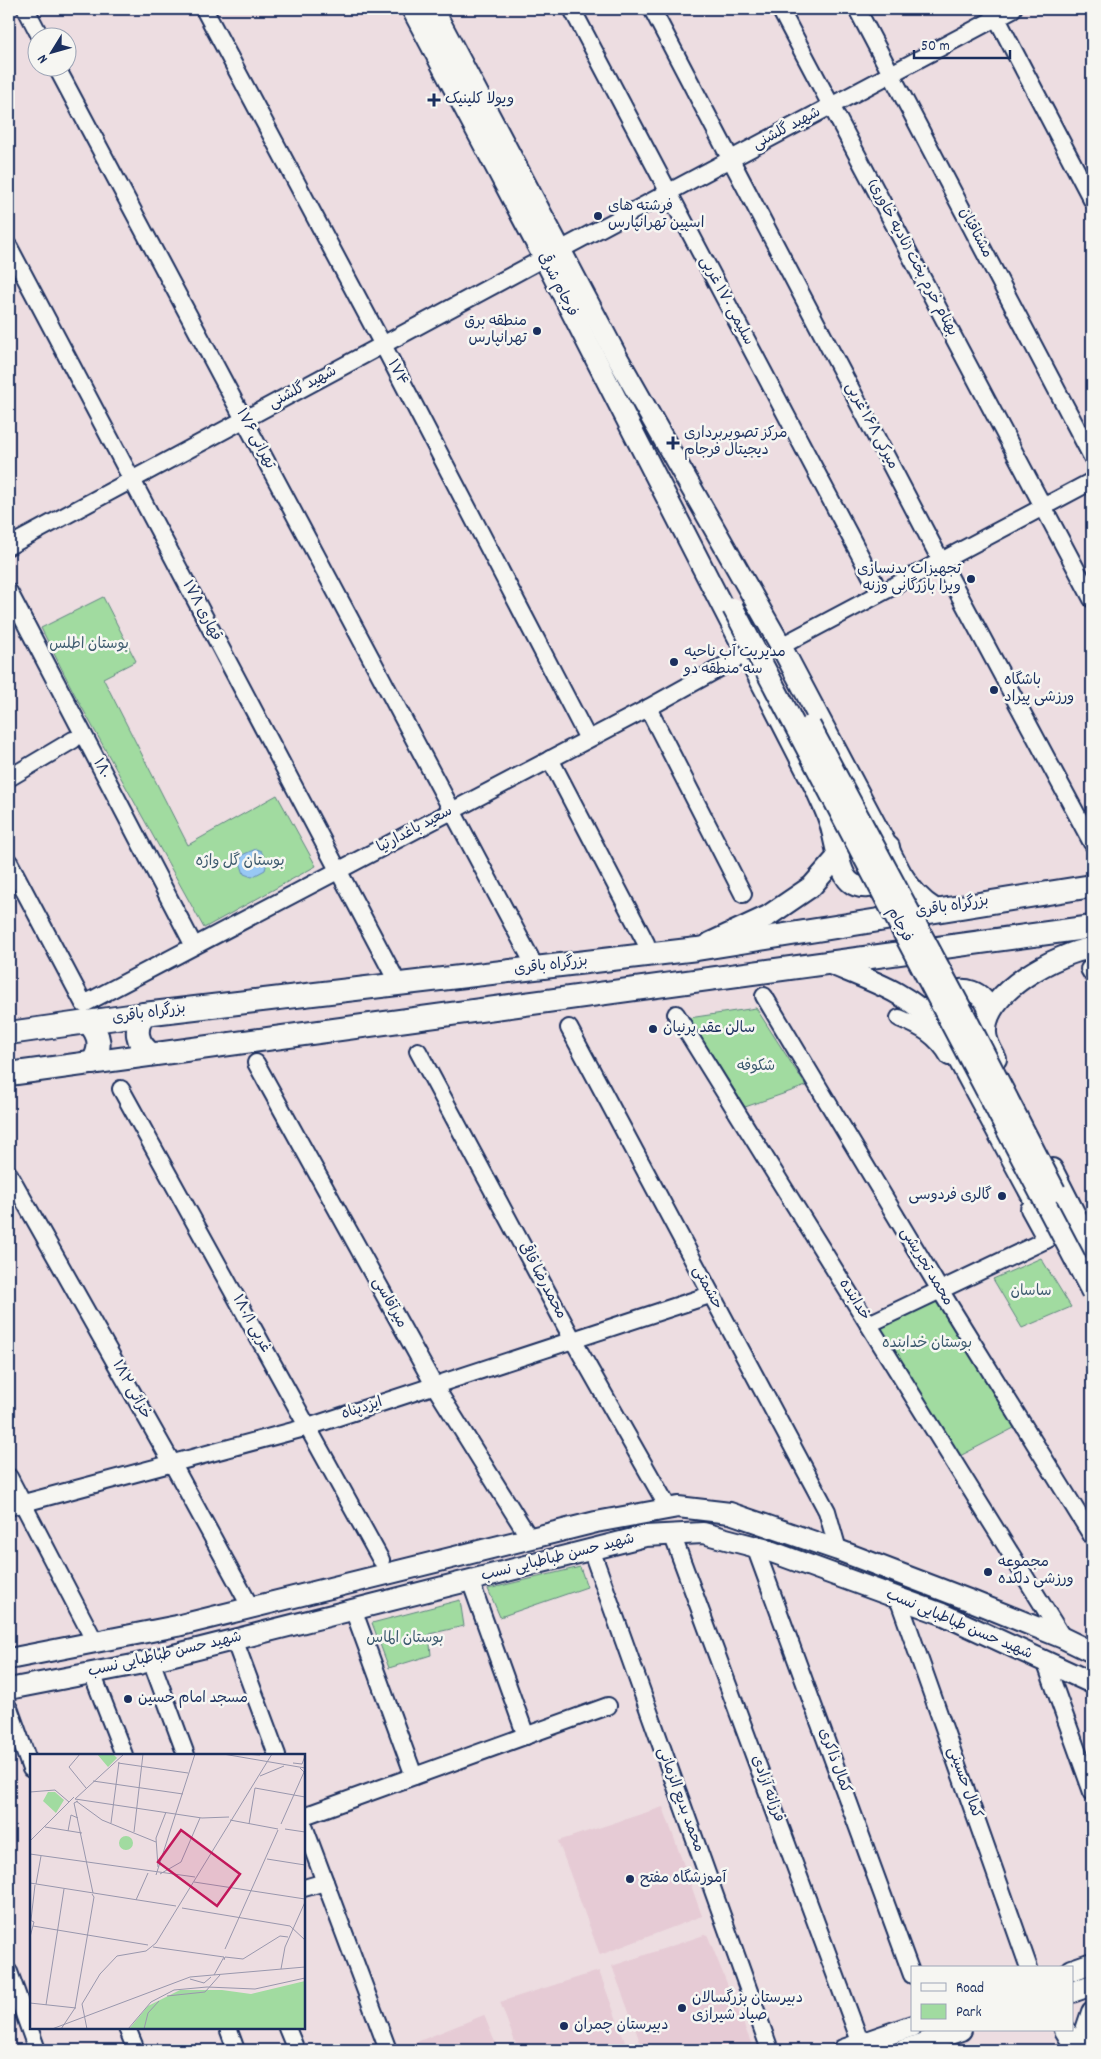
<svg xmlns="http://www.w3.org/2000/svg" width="1101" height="2059" viewBox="0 0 1101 2059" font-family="Dekko,'Playpen Sans Arabic',sans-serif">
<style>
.built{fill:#e6cbd5}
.green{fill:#a1dba0;stroke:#5e857f}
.water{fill:#98c8f4;stroke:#668bb8}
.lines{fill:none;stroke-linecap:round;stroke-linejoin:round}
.minor-casing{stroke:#1b2f5e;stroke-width:20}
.major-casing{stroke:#1b2f5e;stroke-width:24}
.highway-casing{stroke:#1b2f5e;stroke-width:26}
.minor{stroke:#f6f6f2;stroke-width:16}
.major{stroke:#f6f6f2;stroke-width:20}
.highway{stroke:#f6f6f2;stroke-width:22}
.major-bridge-casing{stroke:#1b2f5e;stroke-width:24;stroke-linecap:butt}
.major-bridge{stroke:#f6f6f2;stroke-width:20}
.poi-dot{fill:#1b2f5e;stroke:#f6f6f2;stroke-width:2}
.labels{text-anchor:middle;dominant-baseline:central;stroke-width:5;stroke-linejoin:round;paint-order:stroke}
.poi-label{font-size:15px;fill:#1b2f5e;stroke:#f6f6f2;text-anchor:start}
.street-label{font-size:15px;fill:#1b2f5e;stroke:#f6f6f2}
.park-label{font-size:15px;fill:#3c5a6e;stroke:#f6f6f2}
.inset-road{fill:none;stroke:#9997ad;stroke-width:1}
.view{fill:#c2185b;fill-opacity:0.15;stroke:#c2185b;stroke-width:2.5}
.inset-edge{fill:none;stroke:#1b2f5e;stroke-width:2.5}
</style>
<rect width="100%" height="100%" fill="#eddde1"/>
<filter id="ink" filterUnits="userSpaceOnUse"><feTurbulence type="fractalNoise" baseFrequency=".02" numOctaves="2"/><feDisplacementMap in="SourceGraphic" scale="10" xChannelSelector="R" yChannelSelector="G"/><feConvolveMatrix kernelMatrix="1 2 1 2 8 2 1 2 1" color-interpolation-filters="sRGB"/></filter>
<g filter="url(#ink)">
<g class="built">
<polygon points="663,1807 702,1916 600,1955 558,1841"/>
<polygon points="707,1934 754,2050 643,2050 612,1966"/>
<polygon points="599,1971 628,2050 518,2050 500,2002"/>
<polygon points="484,2015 498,2050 405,2050 404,2047"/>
</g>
<g class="green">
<polygon points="103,597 136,661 103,678 188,845 277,795 316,866 204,928 74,693 41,628"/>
<polygon points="756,1008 806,1086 745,1107 689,1018"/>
<polygon points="1041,1258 1071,1307 1022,1328 993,1279"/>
<polygon points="939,1299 1014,1428 958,1457 879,1327"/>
<polygon points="580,1567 587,1587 500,1617 488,1589"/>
<polygon points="460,1600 464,1626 429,1634 431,1655 389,1668 372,1623"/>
</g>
<polygon class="water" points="256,849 261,851 267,862 265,870 252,877 244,874 240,862 242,855"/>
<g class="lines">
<g class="minor-casing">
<g id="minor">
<polyline points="26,9 41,38"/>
<polyline points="204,9 383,345 588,739"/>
<polyline points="572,9 880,593"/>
<polyline points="652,9 941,561 1092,843"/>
<polyline points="780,9 1092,599"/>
<polyline points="857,9 1092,457"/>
<polyline points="992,9 1092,200"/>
<polyline points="57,68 530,957"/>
<polyline points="9,247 393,974"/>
<polyline points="560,250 1013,9"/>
<polyline points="9,546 544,258"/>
<polyline points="9,592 194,946"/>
<polyline points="781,646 1092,481"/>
<polyline points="648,708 743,894"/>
<polyline points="550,759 646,943"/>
<polyline points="9,778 73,740"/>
<polyline points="9,862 84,1004 648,708 745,654"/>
<polyline points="1089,969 1092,974"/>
<polyline points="764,996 940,1290 1092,1536"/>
<polyline points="676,1014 1063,1638"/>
<path d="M899 1018C921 1027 937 1036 949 1057"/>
<polyline points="569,1028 827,1511 838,1550"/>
<polyline points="418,1051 573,1340 669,1509"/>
<polyline points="256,1063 434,1385 530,1539"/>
<polyline points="121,1089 381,1560"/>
<polyline points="9,1174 172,1463 251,1608"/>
<polyline points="1029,1209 1046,1240"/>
<polyline points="869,1324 1054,1236"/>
<polyline points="9,1477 95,1642"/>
<polyline points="9,1507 308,1427 710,1295"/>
<polyline points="672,1534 861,2044"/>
<polyline points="755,1547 912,1975"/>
<polyline points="591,1549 770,2050"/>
<polyline points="470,1580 526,1736"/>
<polyline points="898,1598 1029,1968"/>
<polyline points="353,1609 414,1776"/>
<polyline points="234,1639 277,1755"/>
<polyline points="151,1660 186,1755"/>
<polyline points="1045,1661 1092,1792"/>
<polyline points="92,1673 124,1755"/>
<polyline points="9,1708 31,1769"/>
<polyline points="304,1816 608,1706"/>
<polyline points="304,1826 388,2050"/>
<polyline points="304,1888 325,1882"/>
<polyline points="9,1972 37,2050"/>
<polyline points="127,2028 136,2050"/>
<polyline points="228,2028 236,2050"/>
<polyline points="287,2028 296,2050"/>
</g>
</g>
<g class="major-casing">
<g id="major">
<path d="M412 9 544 258 816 789C820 799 826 810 829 820 835 836 838 872 850 882 859 890 874 888 883 882 896 875 891 859 889 847"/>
<path d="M433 9 617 357 781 646 901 873C911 889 920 900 936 910"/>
<polyline points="710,943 768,916 812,886 839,855"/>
<path d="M828 963C874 982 908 992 942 1029L1045 1220"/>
<path d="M941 1002C948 987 971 986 982 998 986 1001 988 1008 990 1012"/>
<path d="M996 1059C991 1049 985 1041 986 1030 986 991 1058 953 1092 948"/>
<polyline points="1052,1169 1092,1248"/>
<polyline points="9,1659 177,1626 596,1522 678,1507 730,1513 838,1550 974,1602 1063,1638 1092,1652"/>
<polyline points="9,1689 138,1664 645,1536 703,1533 764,1549 942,1614 1092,1683"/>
<polyline points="1072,1970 1092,1963"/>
<polyline points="1072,1992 1092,1985"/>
<polyline points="1065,2030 1077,2050"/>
<polyline points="843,2050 912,2026"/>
<polyline points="904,2050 961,2030"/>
<polyline points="1084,2050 1083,2039 1092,2012"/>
</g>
</g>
<g class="highway-casing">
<g id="highway">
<path d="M144 1014C134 1029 136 1043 151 1054"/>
<path d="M87 1022C101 1034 102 1049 92 1063"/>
<polyline points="9,1033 144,1014 697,949 1092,886"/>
<polyline points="9,1074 1092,927"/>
</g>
</g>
<use href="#minor" class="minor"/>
<use href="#major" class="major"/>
<use href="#highway" class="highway"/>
<g class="major-bridge-casing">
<g id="major-bridge">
<polyline points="733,608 1092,1292"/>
<polyline points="810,726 965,1016 1055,1191"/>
</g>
</g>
<use href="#major-bridge" class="major-bridge"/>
</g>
</g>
<g class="poi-dot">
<path d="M431.5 92.5h5v5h5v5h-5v5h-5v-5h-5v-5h5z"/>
<circle cx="598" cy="216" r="5"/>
<circle cx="537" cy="331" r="5"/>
<path d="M670.5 435.5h5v5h5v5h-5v5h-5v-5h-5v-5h5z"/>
<circle cx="971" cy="579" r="5"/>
<circle cx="674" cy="662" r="5"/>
<circle cx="994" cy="690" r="5"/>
<circle cx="653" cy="1029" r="5"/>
<circle cx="1002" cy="1196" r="5"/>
<circle cx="988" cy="1572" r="5"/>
<circle cx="128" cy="1699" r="5"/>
<circle cx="630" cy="1879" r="5"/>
<circle cx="682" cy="2008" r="5"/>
<circle cx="564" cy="2026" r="5"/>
</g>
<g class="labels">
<g class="poi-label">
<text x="445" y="100">ویولا کلینیک</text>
<text x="608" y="207">فرشته های<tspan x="608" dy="17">اسپین تهرانپارس</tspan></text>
<text x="527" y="322" text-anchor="end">منطقه برق<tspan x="527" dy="17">تهرانپارس</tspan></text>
<text x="684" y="434">مرکز تصویربرداری<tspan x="684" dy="17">دیجیتال فرجام</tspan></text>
<text x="961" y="570" text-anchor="end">تجهیزات بدنسازی<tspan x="961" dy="17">ویرا بازرگانی وزنه</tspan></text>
<text x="684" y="653">مدیریت آب ناحیه<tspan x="684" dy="17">سه منطقه دو</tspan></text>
<text x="1004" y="681">باشگاه<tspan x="1004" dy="17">ورزشی پیراد</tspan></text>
<text x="663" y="1029">سالن عقد پرنیان</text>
<text x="992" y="1196" text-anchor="end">گالری فردوسی</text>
<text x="998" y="1563">مجموعه<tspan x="998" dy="17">ورزشی دلکده</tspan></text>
<text x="138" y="1699">مسجد امام حسین</text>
<text x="640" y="1879">آموزشگاه مفتح</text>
<text x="692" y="1999">دبیرستان بزرگسالان<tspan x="692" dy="17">صیاد شیرازی</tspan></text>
<text x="574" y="2026">دبیرستان چمران</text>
</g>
<g class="street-label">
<text transform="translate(787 129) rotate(-28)">شهید گلشنی</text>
<text transform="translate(975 233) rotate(62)">مشتاقیان</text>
<text transform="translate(912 258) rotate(62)">بهنام خرم بخت (نادیه خاوری)</text>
<text transform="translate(557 285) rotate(63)">فرجام شرقی</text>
<text transform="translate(726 301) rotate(62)">سلیمی ۱۷۰ غربی</text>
<text transform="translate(397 373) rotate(62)">۱۷۴</text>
<text transform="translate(303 388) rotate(-28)">شهید گلشنی</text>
<text transform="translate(871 426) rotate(62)">میرکی ۱۶۸ غربی</text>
<text transform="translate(255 439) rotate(62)">تهرانی ۱۷۶</text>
<text transform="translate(201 611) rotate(62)">قهاری ۱۷۸</text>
<text transform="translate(101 769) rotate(62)">۱۸۰</text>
<text transform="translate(415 830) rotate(-28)">سعید باغدارنیا</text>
<text transform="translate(952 907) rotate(-9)">بزرگراه باقری</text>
<text transform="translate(899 925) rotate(62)">فرجام</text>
<text transform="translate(551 966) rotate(-7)">بزرگراه باقری</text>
<text transform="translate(149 1014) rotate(-8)">بزرگراه باقری</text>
<text transform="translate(926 1267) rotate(59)">محمد تجریشی</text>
<text transform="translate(542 1281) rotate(62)">محمدرضا قاقی</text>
<text transform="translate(707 1288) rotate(62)">حشمتی</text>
<text transform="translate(854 1300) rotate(58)">خدابنده</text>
<text transform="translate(389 1303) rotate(61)">میرآقاسی</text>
<text transform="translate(251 1324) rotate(61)">۱۸۰/۱ غربی</text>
<text transform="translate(131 1390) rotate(61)">۱۸۲ خزائی</text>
<text transform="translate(362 1409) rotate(-18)">ایزدپناه</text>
<text transform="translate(558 1558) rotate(-14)">شهید حسن طباطبایی نسب</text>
<text transform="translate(959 1625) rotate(23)">شهید حسن طباطبایی نسب</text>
<text transform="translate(165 1655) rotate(-13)">شهید حسن طباطبایی نسب</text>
<text transform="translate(834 1761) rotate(70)">کمال ذاکری</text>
<text transform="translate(964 1783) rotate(70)">کمال حسینی</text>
<text transform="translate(767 1789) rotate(70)">فرزانه آزادی</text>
<text transform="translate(680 1800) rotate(70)">محمد بدیع الزمانی</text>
</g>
<g class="park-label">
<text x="89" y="645">بوستان اطلس</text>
<text x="240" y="862">بوستان گل واژه</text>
<text x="756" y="1067">شکوفه</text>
<text x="1031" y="1292">ساسان</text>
<text x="927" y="1344">بوستان خدابنده</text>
<text x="405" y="1639">بوستان الماس</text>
</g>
</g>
<g transform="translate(30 1754)">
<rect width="275" height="275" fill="#eddde1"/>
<path d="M67 0H83L87 4 78 13ZM18 38H25L34 46 26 59 13 47ZM89 89a7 7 0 1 1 14 0a7 7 0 1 1-14 0ZM275 227V275H99L118 252 150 236H192L221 240Z" fill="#a1dba0"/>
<path class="inset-road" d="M94 0 45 45 172 64 199 63M193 0 275 14M213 0 230 1M88 9 158 19M263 9 272 10 275 2M39 13 56 34M39 13 50 0M230 22 254 12M63 27 153 40M0 38 25 36 39 48M46 47 72 66 126 88M48 47 44 49 63 139M200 66 248 75M81 69 89 8M219 70 225 34 275 43M251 70 274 18 270 14M15 73 52 79M255 75 275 78M38 77 41 61 48 64M104 78 113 0M0 87 44 43M0 100 165 123M237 105 275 111M128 113 126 84 136 58M130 120 151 108 170 64M126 121 165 0M164 128 275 145M0 129 146 152M6 130 11 102M106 146 118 119M152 154 260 172 275 186M0 166 4 168 0 183M1 166 5 131M3 172 118 191M123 193 194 203 184 221M195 195 248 76M194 206 195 203 213 205 250 182 258 183M251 215 255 193 275 148M160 225 174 229 181 223M137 242 175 238 190 221M0 249 46 254M16 251 34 135M45 254 64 143 62 140M22 275 160 223 275 213M31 275 45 254M57 275 52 250 70 220 87 202 116 197 126 189 242 0M98 275 121 248 144 236 177 233 225 235 275 224M114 275 118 259 129 247"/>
<path class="view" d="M151 76 210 120 187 152 128 108Z"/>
<rect width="275" height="275" class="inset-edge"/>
</g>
<rect width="1101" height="2059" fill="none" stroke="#f6f6f2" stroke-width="30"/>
<rect x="15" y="15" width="1071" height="2029" fill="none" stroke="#1b2f5e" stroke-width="2" filter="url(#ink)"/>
<rect x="911" y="1966" width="162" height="65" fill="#f6f6f2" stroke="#9ea6b7"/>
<rect x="921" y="1983" width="25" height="8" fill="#f6f6f2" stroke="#9ea6b7"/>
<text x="956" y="1992" font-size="15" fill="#1b2f5e">Road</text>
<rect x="921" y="2004" width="25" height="15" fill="#a1dba0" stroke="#9ea6b7"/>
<text x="956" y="2016" font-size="15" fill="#1b2f5e">Park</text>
<g transform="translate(52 52) rotate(233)"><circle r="24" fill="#f6f6f2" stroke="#9ea6b7"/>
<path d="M0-4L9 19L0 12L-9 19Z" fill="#1b2f5e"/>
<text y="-8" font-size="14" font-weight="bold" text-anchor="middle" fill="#1b2f5e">N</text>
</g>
<path d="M914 50v8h96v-8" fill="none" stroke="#1b2f5e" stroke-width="2.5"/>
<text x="921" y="50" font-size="15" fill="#1b2f5e" stroke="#f6f6f2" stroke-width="4" paint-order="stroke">50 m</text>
</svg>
